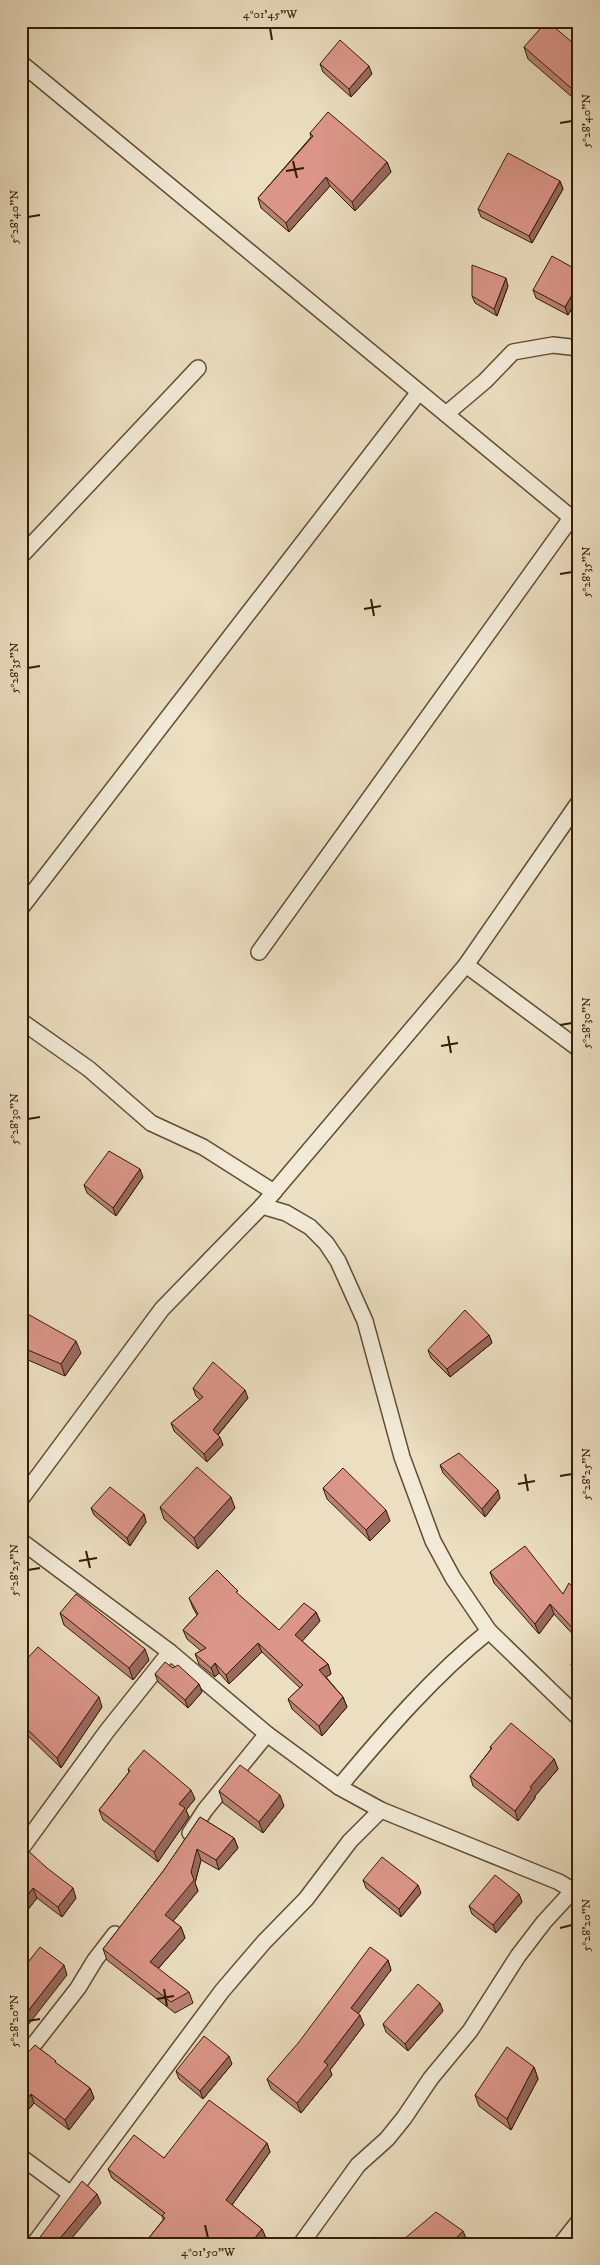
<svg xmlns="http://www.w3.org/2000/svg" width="600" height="2265" viewBox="0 0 600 2265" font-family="'IM FELL DW Pica',serif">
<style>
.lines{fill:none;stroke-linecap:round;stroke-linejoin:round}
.street-casing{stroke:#614d30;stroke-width:18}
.street{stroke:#f2ead7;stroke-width:15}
.wall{fill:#bc8176;stroke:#331d00}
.shaded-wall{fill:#996960;stroke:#331d00}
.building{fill:#db9689;stroke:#331d00}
.ticks{fill:none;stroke:#331d00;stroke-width:2}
.neatline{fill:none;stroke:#331d00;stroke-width:2}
.ticks-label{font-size:12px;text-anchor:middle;fill:#331d00}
</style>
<rect width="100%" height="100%" fill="#ebdec1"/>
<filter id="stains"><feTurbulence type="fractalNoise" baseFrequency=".004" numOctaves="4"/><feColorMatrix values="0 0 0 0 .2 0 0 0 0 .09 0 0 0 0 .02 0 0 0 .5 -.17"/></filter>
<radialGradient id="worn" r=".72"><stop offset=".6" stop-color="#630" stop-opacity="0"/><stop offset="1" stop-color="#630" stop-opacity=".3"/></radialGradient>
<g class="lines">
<g class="street-casing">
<g id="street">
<polyline points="21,63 579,524"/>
<polyline points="446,414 485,381 513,352 553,345 579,348"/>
<polyline points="21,556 198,368"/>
<polyline points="21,908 419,392"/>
<polyline points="259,952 571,518"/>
<polyline points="466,965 579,1049"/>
<polyline points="21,1021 89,1069 151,1123 203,1147 274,1192"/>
<polyline points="262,1206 286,1213 310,1227 326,1243 338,1261 365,1321 402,1457 433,1541 453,1578 489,1631 579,1718"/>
<polyline points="21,1499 162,1309 262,1206 466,965 579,802"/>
<polyline points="21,1541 170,1652 267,1734 339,1787 381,1810 559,1882 572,1890"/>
<path d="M339 1787C385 1732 433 1676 489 1631"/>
<polyline points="190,1833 205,1810 267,1734"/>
<polyline points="21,1849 107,1731 170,1652"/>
<polyline points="21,2061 78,1988 95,1960 115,1934"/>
<polyline points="21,2157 71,2194"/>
<polyline points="34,2244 222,1991 264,1942 306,1899 350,1841 381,1810"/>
<polyline points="301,2244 358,2165 387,2139 404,2118 431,2078 470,2031 518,1956 544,1922 579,1884"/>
<polyline points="561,2244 579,2221"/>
</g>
</g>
<use href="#street" class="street"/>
</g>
<g class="wall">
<polygon points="524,47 579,48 579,103 528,59"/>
<polygon points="320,64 372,74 351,97 323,72"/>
<polygon points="310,133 387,162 391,172 355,211 330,186 289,232 261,208 258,198 311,137"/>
<polygon points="560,181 563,189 532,243 481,217 478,209"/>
<polygon points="579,271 579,296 568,315 536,298 533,290"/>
<polygon points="508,286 497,316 475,303 472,296"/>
<polygon points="143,1177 116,1216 87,1193 84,1185"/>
<polygon points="21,1315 81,1353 65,1376 21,1357"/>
<polygon points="489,1335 492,1343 450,1377 431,1358 428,1350"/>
<polygon points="193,1388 248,1398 218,1435 223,1445 207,1462 174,1431 171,1423 200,1400 196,1396"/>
<polygon points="579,1456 579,1474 577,1472 573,1461"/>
<polygon points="440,1465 500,1498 485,1517 443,1473"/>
<polygon points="323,1488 390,1521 370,1541 327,1499"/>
<polygon points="160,1507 235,1508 198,1549 164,1519"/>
<polygon points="91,1508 144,1514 146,1522 130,1546 94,1515"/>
<polygon points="490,1572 563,1594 579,1594 579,1641 554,1614 539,1634 494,1583"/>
<polygon points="240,1596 279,1630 316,1612 320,1621 302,1641 328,1664 331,1674 326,1677 343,1697 347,1707 322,1736 292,1709 288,1699 300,1688 262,1652 229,1684 219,1673 215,1677 199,1664 195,1654 201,1651 187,1639 183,1630 197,1615 193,1608 189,1598"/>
<polygon points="60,1613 149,1660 133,1680 64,1625"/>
<polygon points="579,1657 579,1679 574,1675 571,1664"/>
<polygon points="21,1665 102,1707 61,1768 25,1733 23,1735 21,1733"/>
<polygon points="173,1668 199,1684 202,1692 188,1708 158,1682 155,1674"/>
<polygon points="490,1747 554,1759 558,1769 535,1796 535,1798 518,1821 473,1786 470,1776 491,1749"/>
<polygon points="128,1769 195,1799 186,1810 189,1817 158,1862 103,1820 99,1810 129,1772"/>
<polygon points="219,1791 284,1806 263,1833 223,1803"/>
<polygon points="200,1817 234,1838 238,1848 219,1870 201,1860 195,1883 198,1891 173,1921 181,1927 185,1938 158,1969 189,1992 193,2003 175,2013 107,1960 103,1949 164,1870"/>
<polygon points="21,1851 76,1898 62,1917 37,1898 23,1916 21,1916"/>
<polygon points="363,1880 421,1893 401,1917 366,1888"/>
<polygon points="519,1894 522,1902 496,1933 472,1914 469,1906"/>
<polygon points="388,1960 391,1970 358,2013 364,2025 330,2070 332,2075 301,2113 271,2089 267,2079"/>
<polygon points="443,2011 408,2051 386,2032 383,2024"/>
<polygon points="21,2060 57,2064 90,2088 94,2098 69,2130 34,2103 29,2109 28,2108 21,2117"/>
<polygon points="232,2064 203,2099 179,2079 176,2071"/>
<polygon points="534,2067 538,2079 511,2130 479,2106 475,2095"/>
<polygon points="267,2143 270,2152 232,2205 262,2229 266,2238 261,2244 144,2244 163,2220 163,2217 112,2178 108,2169 164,2158"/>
</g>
<g class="shaded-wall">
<polygon points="369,66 372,74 351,97 349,89"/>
<polygon points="387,162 391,172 355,211 352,202"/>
<polygon points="326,177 330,186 289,232 286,223"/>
<polygon points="560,181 563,189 532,243 529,236"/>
<polygon points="506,278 508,286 497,316 494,309"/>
<polygon points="579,283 579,296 568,315 565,307"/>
<polygon points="140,1169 143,1177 116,1216 113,1208"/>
<polygon points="489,1335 492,1343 450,1377 447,1369"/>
<polygon points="76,1341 81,1353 65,1376 61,1364"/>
<polygon points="245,1390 248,1398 215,1438 213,1430"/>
<polygon points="220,1437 223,1445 207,1462 204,1454"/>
<polygon points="498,1490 500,1498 485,1517 482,1509"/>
<polygon points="231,1497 235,1508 198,1549 194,1538"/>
<polygon points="386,1510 390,1521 370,1541 366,1530"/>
<polygon points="144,1514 146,1522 130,1546 127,1538"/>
<polygon points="550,1604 554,1614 539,1634 535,1624"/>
<polygon points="316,1612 320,1621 299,1645 295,1635"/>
<polygon points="258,1643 262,1652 229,1684 226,1675"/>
<polygon points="145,1649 149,1660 133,1680 129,1668"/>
<polygon points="215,1663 219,1673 215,1677 211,1668"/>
<polygon points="328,1664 331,1674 322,1680 319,1670"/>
<polygon points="199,1684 202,1692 188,1708 185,1700"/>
<polygon points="99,1697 102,1707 61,1768 57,1758"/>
<polygon points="343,1697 347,1707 322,1736 319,1726"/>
<polygon points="21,1723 25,1733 23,1735 21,1729"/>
<polygon points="554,1759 558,1769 535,1796 535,1798 518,1821 515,1811 530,1787"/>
<polygon points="191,1790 195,1799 186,1810 189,1817 158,1862 154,1852 179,1804"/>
<polygon points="280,1795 284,1806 263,1833 259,1822"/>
<polygon points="234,1838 238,1848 219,1870 216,1860"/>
<polygon points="197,1849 201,1860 195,1883 198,1891 169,1926 165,1915"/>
<polygon points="418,1885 421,1893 401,1917 399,1909"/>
<polygon points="33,1888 37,1898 23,1916 21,1912 21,1904"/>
<polygon points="73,1888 76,1898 62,1917 58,1907"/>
<polygon points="519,1894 522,1902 496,1933 493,1925"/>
<polygon points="181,1927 185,1938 154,1973 150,1962"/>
<polygon points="388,1960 391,1970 355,2018 351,2008"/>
<polygon points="64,1965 67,1975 21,2034 21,2020"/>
<polygon points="440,2003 443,2011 408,2051 405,2044"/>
<polygon points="360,2015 364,2025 330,2070 332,2075 301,2113 297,2103 324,2062"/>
<polygon points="21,2036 23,2043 21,2045"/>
<polygon points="229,2056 232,2064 203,2099 200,2091"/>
<polygon points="534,2067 538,2079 511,2130 507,2119"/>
<polygon points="90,2088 94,2098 69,2130 65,2120"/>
<polygon points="31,2094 34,2103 29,2109 26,2100"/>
<polygon points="24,2098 28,2108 21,2117 21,2103"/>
<polygon points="267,2143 270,2152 229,2209 226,2200"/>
<polygon points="97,2194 101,2203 67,2244 61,2237"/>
<polygon points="262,2229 266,2238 261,2244 250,2244"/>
<polygon points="463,2231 466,2238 461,2244 450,2244"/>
</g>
<g class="building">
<polygon points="547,21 579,48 579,95 524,47"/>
<polygon points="340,40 369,66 349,89 320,64"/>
<polygon points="328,112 387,162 352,202 326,177 286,223 258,198 313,136 310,133"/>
<polygon points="508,153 560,181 529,236 478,209"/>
<polygon points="552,256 579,271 579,283 565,307 533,290"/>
<polygon points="472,265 506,278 494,309 472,296"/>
<polygon points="109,1151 140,1169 113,1208 84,1185"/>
<polygon points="465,1310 489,1335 447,1369 428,1350"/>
<polygon points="24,1312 76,1341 61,1364 21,1347 21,1315"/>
<polygon points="213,1362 245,1390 213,1430 220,1437 204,1454 171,1423 203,1397 193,1388"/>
<polygon points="459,1453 498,1490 482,1509 440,1465"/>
<polygon points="579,1456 579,1468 573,1461"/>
<polygon points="197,1467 231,1497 194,1538 160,1507"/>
<polygon points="343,1468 386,1510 366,1530 323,1488"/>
<polygon points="110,1487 144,1514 127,1538 91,1508"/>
<polygon points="525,1546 563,1594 569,1583 579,1594 579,1635 550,1604 535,1624 490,1572"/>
<polygon points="217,1570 238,1591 236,1592 279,1630 304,1603 316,1612 295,1635 328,1664 319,1670 343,1697 319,1726 288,1699 303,1685 258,1643 226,1675 215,1663 211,1668 195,1654 206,1648 183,1630 198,1614 189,1598"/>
<polygon points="76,1594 145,1649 129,1668 60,1613"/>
<polygon points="38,1647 99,1697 57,1758 21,1723 21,1665"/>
<polygon points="579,1657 579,1673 571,1664"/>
<polygon points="165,1662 173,1668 178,1665 199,1684 185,1700 155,1674"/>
<polygon points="511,1723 554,1759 530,1787 532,1788 515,1811 470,1776 492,1748 490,1747"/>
<polygon points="144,1750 191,1790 179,1804 185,1808 154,1852 99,1810 130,1771 128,1769"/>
<polygon points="240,1765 280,1795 259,1822 219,1791"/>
<polygon points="200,1817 234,1838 216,1860 197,1849 191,1872 194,1880 165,1915 181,1927 150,1962 189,1992 171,2002 103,1949 164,1870"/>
<polygon points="24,1847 47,1868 73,1888 58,1907 33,1888 21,1904 21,1851"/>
<polygon points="382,1857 418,1885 399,1909 363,1880"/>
<polygon points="495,1875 519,1894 493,1925 469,1906"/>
<polygon points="40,1947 64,1965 21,2020 21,1971"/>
<polygon points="370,1947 388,1960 351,2008 360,2015 324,2062 328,2065 297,2103 267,2079 299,2042"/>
<polygon points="418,1984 440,2003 405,2044 383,2024"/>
<polygon points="204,2036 229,2056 200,2091 176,2071"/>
<polygon points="35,2045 56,2061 55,2062 90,2088 65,2120 31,2094 26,2100 24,2098 21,2103 21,2060"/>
<polygon points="507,2047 534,2067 507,2119 475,2095"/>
<polygon points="209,2100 267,2143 226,2200 262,2229 250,2244 194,2244 190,2241 188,2244 144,2244 165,2218 162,2216 165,2213 108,2169 134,2135 164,2158"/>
<polygon points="82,2181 97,2194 61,2237 70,2244 35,2244"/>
<polygon points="436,2212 463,2231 450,2244 406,2244 403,2240"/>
</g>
<path class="ticks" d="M270 28 272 40M560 123 572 121M293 161 297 178M286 171 304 168M28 217 40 215M560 574 572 572M371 599 374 616M364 609 381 606M28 668 40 666M560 1025 572 1023M448 1036 451 1053M441 1046 458 1043M28 1119 40 1117M525 1474 528 1491M560 1476 572 1474M518 1484 535 1481M86 1551 90 1568M79 1561 97 1558M28 1570 40 1568M560 1928 572 1925M164 1989 167 2006M157 1999 174 1996M28 2021 40 2019M205 2225 208 2238"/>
<rect width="600" height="2265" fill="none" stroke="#ebdec1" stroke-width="55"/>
<rect x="28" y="28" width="544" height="2210" class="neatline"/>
<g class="ticks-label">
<text x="270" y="18">4°01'45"W</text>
<text transform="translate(586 121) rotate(-90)" y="4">5°28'40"N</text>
<text transform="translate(14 217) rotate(-90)" y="4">5°28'40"N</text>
<text transform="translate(586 572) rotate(-90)" y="4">5°28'35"N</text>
<text transform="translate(14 668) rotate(-90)" y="4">5°28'35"N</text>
<text transform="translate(586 1023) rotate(-90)" y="4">5°28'30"N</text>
<text transform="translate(14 1119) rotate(-90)" y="4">5°28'30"N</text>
<text transform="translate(586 1474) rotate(-90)" y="4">5°28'25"N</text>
<text transform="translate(14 1570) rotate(-90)" y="4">5°28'25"N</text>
<text transform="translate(586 1925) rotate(-90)" y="4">5°28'20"N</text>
<text transform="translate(14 2021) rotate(-90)" y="4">5°28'20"N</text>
<text x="208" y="2256">4°01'50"W</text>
</g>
<rect width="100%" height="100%" filter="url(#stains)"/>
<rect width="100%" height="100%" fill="url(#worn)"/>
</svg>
